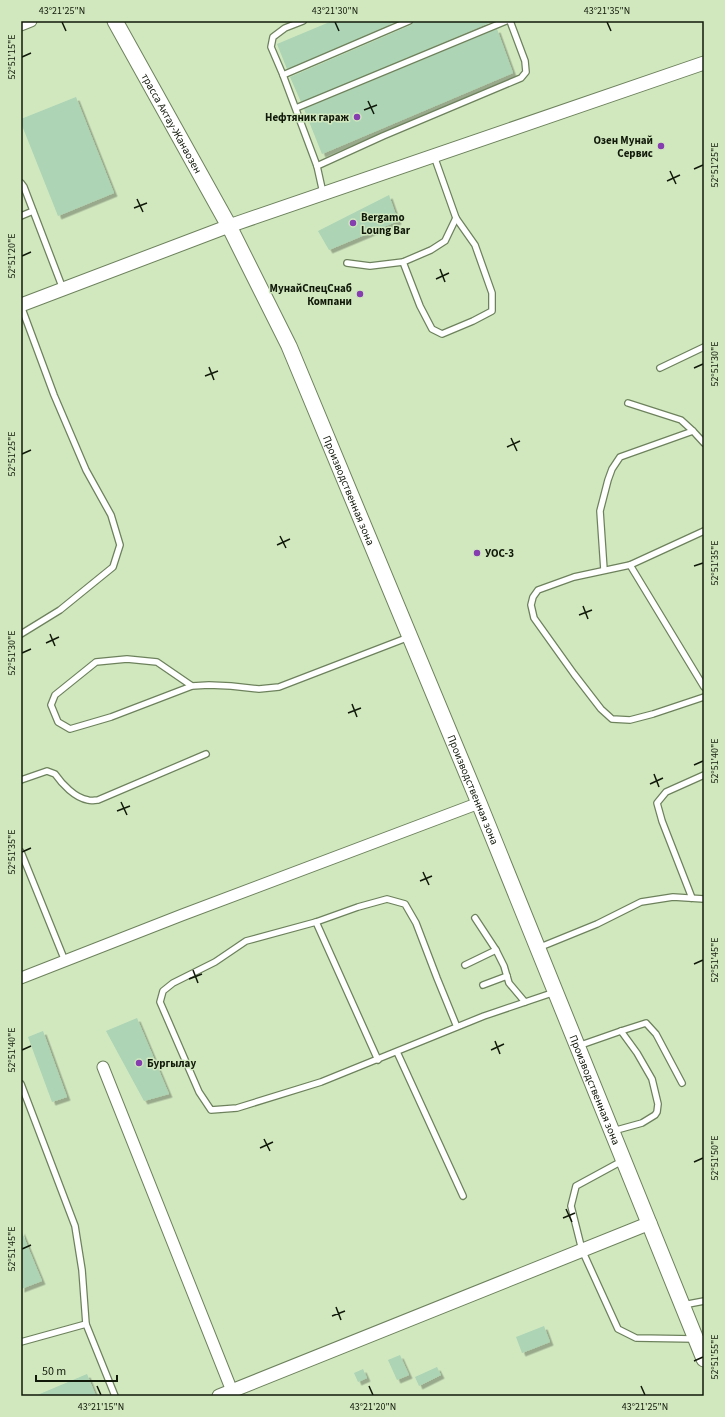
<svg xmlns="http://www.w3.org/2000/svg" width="725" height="1417" viewBox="0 0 725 1417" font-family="'Source Sans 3',sans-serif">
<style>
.building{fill:#acd4b5;filter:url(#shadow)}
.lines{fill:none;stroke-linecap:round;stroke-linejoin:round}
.service-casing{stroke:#6d825c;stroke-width:8}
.minor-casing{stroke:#6d825c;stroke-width:13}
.tertiary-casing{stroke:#6d825c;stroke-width:15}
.secondary-casing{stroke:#6d825c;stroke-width:17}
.service{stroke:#fff;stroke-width:5.5}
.minor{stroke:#fff;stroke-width:11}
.tertiary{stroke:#fff;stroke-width:13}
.secondary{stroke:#fff;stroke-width:15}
.ticks{fill:none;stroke:#11190a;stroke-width:1.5}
.poi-dot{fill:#863daf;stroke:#d1e8bf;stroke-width:1.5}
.labels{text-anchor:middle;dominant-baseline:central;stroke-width:3;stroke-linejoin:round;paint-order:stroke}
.poi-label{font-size:11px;font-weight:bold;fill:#11190a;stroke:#d1e8bf;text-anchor:end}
.street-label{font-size:11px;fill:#11190a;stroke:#d1e8bf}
.neatline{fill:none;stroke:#11190a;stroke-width:1.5}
.ticks-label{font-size:10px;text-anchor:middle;fill:#11190a}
</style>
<defs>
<filter id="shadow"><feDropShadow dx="3.5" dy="3.5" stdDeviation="0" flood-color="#0004"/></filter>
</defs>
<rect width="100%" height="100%" fill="#d1e8bf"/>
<g class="building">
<polygon points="332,21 398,21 287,69 277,44"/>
<polygon points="413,21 494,21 301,102 290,77 411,25"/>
<polygon points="497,29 513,73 322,154 304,109"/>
<polygon points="76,97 114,193 58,216 21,123 21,119"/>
<polygon points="389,195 398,221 329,250 318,231"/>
<polygon points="137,1018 169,1094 144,1101 106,1031"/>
<polygon points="43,1031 67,1097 52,1102 28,1037"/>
<polygon points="21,1230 42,1281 21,1289"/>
<polygon points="544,1326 550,1342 522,1353 516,1337"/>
<polygon points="400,1355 409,1375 397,1380 388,1360"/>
<polygon points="437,1367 441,1375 419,1386 415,1377"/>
<polygon points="363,1369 367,1378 358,1382 354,1373"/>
<polygon points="87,1374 96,1396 35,1396"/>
</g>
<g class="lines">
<g class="service-casing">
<g id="service">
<polyline points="303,21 285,28 273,37 271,47 283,75 317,166 323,193"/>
<polyline points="283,75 409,21"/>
<polyline points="296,108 506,21"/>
<polyline points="317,166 383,136 521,78 526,72 525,61 510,21"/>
<polyline points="21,183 24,187 63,289"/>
<polyline points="21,216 33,211"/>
<polyline points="403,262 420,306 432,329 442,334 473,321 492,311 492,293 475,245 456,218 434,156"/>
<polyline points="347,263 370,266 403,262 431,250 445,241 456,218"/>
<polyline points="21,306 54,395 86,470 111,515 120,545 113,567 60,610 21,634"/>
<polyline points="660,368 704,347"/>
<polyline points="628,403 681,420 693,431 704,443"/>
<polyline points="704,531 630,565 574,577 538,590 533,597 531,605 534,618 574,674 601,709 612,719 630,720 653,714 704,697"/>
<polyline points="630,565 704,687"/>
<polyline points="604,570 600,511 608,480 612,469 620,457 693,431"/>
<polyline points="192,686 157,662 127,659 96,662 55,695 51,705 58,722 70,729 111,717 192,686 209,685 231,686 259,689 279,687 409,637"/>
<path d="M21 780 47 771 55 774C62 784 75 798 88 800 91 801 95 800 98 800L206 754"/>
<polyline points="21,852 65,961"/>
<polyline points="692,898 662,821 657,803 666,792 704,775"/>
<polyline points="475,918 496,950 504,966 509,983 525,1002"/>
<polyline points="316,922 378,1060"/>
<polyline points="538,948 597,924 641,902 673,897 704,899"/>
<polyline points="465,965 496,950"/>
<polyline points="483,985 507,976"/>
<polyline points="457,1027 437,978 416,923 405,904 387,899 358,907 316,922 246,941 215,962 173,983 163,991 160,1002 199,1092 211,1110 237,1108 321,1082 484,1016 555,992"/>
<polyline points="578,1046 621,1031 646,1023 656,1034 682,1083"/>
<polyline points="397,1052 463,1196"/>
<polyline points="21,1084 75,1226 82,1270 86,1324 115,1396"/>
<polyline points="613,1131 642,1123 655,1115 657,1112 658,1104 652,1079 637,1053 621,1031"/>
<polyline points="622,1161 576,1186 571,1206 582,1250 618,1329 636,1338 695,1339"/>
<polyline points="683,1305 704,1301"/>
<polyline points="21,1342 86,1324"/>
</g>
</g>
<g class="minor-casing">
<g id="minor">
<polyline points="21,25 31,21"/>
<polyline points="21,978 182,915 479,803"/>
<polyline points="103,1067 234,1396"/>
</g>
</g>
<g class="tertiary-casing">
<g id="tertiary">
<polyline points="21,305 229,226 704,63"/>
<polyline points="219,1396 650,1223"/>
</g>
</g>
<g class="secondary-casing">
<g id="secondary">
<path id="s1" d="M115 21 229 226 289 346 479 803 704 1359"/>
</g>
</g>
<use href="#service" class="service"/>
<use href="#minor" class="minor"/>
<use href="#tertiary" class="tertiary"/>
<use href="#secondary" class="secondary"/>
</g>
<path class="ticks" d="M62 22 66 31M335 22 339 31M607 22 611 31M22 57 31 53M368 101 374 114M364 110 377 105M694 169 703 165M670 171 676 184M667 181 680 175M137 199 143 212M134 208 147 203M22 256 31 252M440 269 445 282M436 279 449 273M209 367 214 380M694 368 703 364M205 376 218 371M511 438 517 451M507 447 520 441M22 454 31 450M280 536 286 548M277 545 290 539M694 566 703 563M583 606 588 619M579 615 592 610M50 634 55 646M46 643 59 637M22 653 31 649M352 704 357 717M348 713 361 708M694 765 703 761M654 774 659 787M650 784 663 778M121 802 127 815M117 811 130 806M22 852 31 848M423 872 429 885M420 881 432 876M694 964 703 960M193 970 198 983M189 979 202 974M495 1041 500 1054M22 1050 31 1046M491 1050 504 1044M264 1139 270 1151M260 1148 273 1142M694 1162 703 1158M566 1209 572 1222M563 1218 575 1213M22 1249 31 1245M336 1307 341 1320M332 1316 345 1311M694 1361 703 1357M97 1386 101 1395M369 1386 373 1395M641 1386 645 1395"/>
<g class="poi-dot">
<circle cx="357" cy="117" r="4"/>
<circle cx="661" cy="146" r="4"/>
<circle cx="353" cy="223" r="4"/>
<circle cx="360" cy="294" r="4"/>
<circle cx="477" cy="553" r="4"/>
<circle cx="139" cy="1063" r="4"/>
</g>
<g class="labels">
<g class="poi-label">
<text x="349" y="117">Нефтяник гараж</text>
<text x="653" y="140">Озен Мунай<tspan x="653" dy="13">Сервис</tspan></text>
<text x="361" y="217" text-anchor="start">Bergamo<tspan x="361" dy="13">Loung Bar</tspan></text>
<text x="352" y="288">МунайСпецСнаб<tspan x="352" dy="13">Компани</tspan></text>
<text x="485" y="553" text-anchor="start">УОС-3</text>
<text x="147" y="1063" text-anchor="start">Бургылау</text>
</g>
<g class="street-label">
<text stroke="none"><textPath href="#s1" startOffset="117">трасса Актау-Жанаозен</textPath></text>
<text stroke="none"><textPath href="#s1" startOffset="525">Производственная зона</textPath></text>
<text stroke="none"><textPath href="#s1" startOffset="849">Производственная зона</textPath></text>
<text stroke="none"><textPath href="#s1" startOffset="1173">Производственная зона</textPath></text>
</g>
</g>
<rect width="725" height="1417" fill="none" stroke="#d1e8bf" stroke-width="44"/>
<path d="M36 1375v6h81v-6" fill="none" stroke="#11190a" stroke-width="2"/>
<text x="42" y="1375" font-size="12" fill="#11190a" stroke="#d1e8bf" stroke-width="3" paint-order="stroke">50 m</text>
<rect x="22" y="22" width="681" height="1373" class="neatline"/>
<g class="ticks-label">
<text x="62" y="14">43°21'25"N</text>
<text x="335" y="14">43°21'30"N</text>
<text x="607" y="14">43°21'35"N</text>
<text transform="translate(11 57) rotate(-90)" y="4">52°51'15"E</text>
<text transform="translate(714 165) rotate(-90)" y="4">52°51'25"E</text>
<text transform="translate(11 256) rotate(-90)" y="4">52°51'20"E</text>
<text transform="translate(714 364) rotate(-90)" y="4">52°51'30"E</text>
<text transform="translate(11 454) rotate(-90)" y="4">52°51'25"E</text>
<text transform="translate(714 563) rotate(-90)" y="4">52°51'35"E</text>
<text transform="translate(11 653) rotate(-90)" y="4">52°51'30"E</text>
<text transform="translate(714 761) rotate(-90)" y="4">52°51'40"E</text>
<text transform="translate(11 852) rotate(-90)" y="4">52°51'35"E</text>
<text transform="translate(714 960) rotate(-90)" y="4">52°51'45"E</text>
<text transform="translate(11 1050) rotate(-90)" y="4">52°51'40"E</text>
<text transform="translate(714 1158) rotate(-90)" y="4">52°51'50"E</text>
<text transform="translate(11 1249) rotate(-90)" y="4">52°51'45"E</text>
<text transform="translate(714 1357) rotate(-90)" y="4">52°51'55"E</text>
<text x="101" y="1410">43°21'15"N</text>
<text x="373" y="1410">43°21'20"N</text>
<text x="645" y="1410">43°21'25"N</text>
</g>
</svg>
